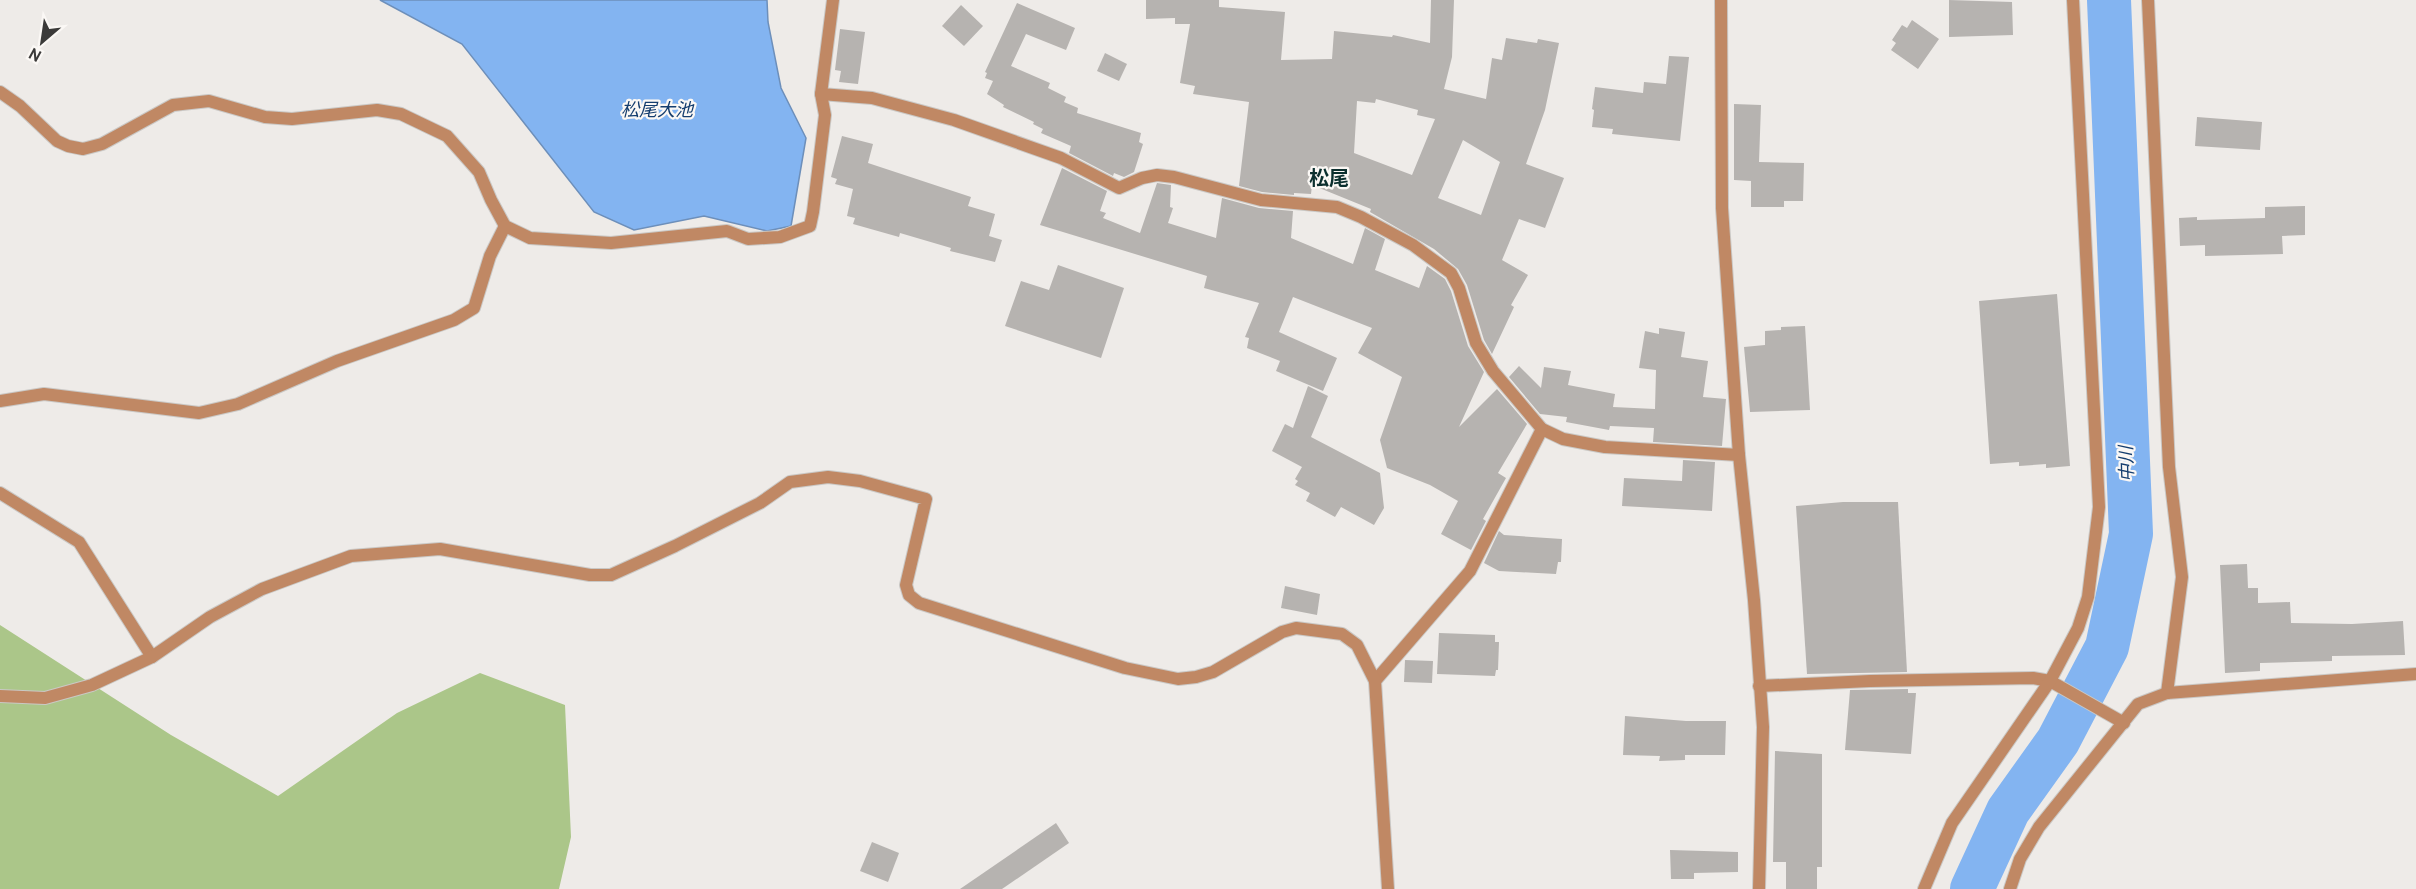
<svg xmlns="http://www.w3.org/2000/svg" width="2416" height="889" viewBox="0 0 2416 889" font-family="Overpass,'Noto Sans JP',sans-serif">
<style>
.green{fill:#abc689}
.water{fill:#83b4f1;stroke:#6d8fba;stroke-width:1.5}
.lines{fill:none;stroke-linecap:round;stroke-linejoin:round}
.river{stroke:#83b4f1;stroke-width:44}
.building{fill:#b6b3b0;fill-rule:evenodd}
.minor-casing{stroke:#cac8c5;stroke-width:14}
.minor{stroke:#c08864;stroke-width:12}
.labels{text-anchor:middle;dominant-baseline:central;stroke-width:4.5;stroke-linejoin:round;paint-order:stroke}
.water-label{font-size:18px;font-style:italic;fill:#153e6f;stroke:#fbf8f5}
.quarter-label{font-size:20px;font-weight:bold;fill:#0b2f2e;stroke:#fbf8f5}
</style>
<rect width="100%" height="100%" fill="#eeebe8"/>
<polygon class="green" points="0,625 171,735 278,796 397,713 480,673 565,705 571,837 559,889 0,889"/>
<polygon class="water" points="380,0 767,0 768,22 781,88 806,138 791,226 767,231 704,216 634,230 594,212 462,44"/>
<g class="lines">
<polyline class="river" points="1972,889 2008,811 2058,741 2107,647 2131,534 2109,0"/>
</g>
<g class="building">
<path d="M1146 0H1219V7L1285 12 1281 60 1332 59 1334 31 1392 37 1393 35 1430 43 1431 0H1454L1452 57 1444 89 1486 99 1492 58 1502 60 1506 38 1537 43 1538 39 1559 43 1545 110 1526 164 1564 178 1545 228 1519 219 1502 260 1528 275 1511 305 1514 307 1492 354 1484 340 1467 285 1458 269 1434 249 1370 212 1371 209 1312 185 1311 194 1294 193V195L1262 192 1239 186 1249 102 1193 94 1195 86 1180 83 1190 24H1175V18L1146 19ZM1376 99 1418 110 1417 115 1435 119 1412 175 1354 153 1357 101 1375 103ZM1463 140 1500 162 1481 215 1438 198Z"/>
<polygon points="1949,0 2012,2 2013,35 1949,37"/>
<polygon points="1017,3 1075,28 1066,50 1026,34 1011,66 1050,83 1048,88 1066,97 1064,102 1078,108 1077,113 1141,133 1139,142 1143,144 1134,172 1124,177 1114,173 1113,176 1069,153 1071,146 1041,133 1043,129 1033,124 1034,122 1003,107 1004,105 987,94 993,81 985,78 987,73 985,72"/>
<polygon points="961,5 983,26 964,46 942,26"/>
<polygon points="1912,20 1939,39 1918,69 1891,50 1896,43 1892,40 1902,25 1907,28"/>
<polygon points="840,29 865,32 858,84 839,82 841,71 835,70"/>
<polygon points="1105,53 1127,64 1119,81 1097,71"/>
<polygon points="1669,56 1689,57 1680,141 1612,134 1613,129 1592,127 1594,110 1592,109 1595,87 1643,93 1644,82 1666,84"/>
<polygon points="1734,104 1761,105 1759,162 1804,163 1803,201 1784,201 1784,207 1751,207 1751,181 1734,180"/>
<polygon points="2197,117 2262,122 2260,150 2195,146"/>
<polygon points="842,136 873,144 868,163 971,197 968,206 995,214 989,236 1002,240 995,262 950,251 951,248 900,233 899,237 853,224 855,218 847,216 853,189 835,184 837,179 831,177"/>
<polygon points="1062,168 1107,191 1100,211 1106,213 1103,218 1140,233 1157,183 1171,185 1170,207 1173,208 1168,223 1216,238 1222,198 1259,208 1293,211 1291,238 1353,264 1365,228 1385,239 1375,270 1419,288 1427,266 1445,279 1451,291 1468,346 1484,372 1459,427 1497,389 1527,424 1498,473 1506,478 1483,519 1486,521 1471,550 1441,534 1458,501 1430,485 1387,468 1380,440 1402,377 1358,353 1372,328 1293,297 1279,332 1337,358 1323,391 1276,371 1280,361 1247,348 1249,338 1245,337 1259,303 1204,288 1207,276 1040,225"/>
<polygon points="2305,206 2305,235 2282,236 2283,254 2205,256 2205,245 2180,246 2179,218 2197,217 2197,220 2265,218 2265,207"/>
<polygon points="1058,265 1124,288 1101,358 1005,326 1021,281 1049,290"/>
<polygon points="2057,294 2070,466 2046,468 2046,464 2019,466 2019,462 1990,464 1979,301"/>
<polygon points="1805,326 1810,410 1750,412 1744,347 1765,345 1765,331 1781,330 1781,327"/>
<polygon points="1659,328 1685,332 1681,357 1708,361 1703,397 1726,399 1722,446 1653,442 1654,428 1610,426 1609,430 1566,422 1567,417 1540,414 1509,377 1519,366 1541,388 1544,367 1571,371 1568,385 1615,394 1613,407 1655,409 1656,370 1639,368 1645,331 1659,334"/>
<polygon points="1308,386 1328,396 1311,437 1380,473 1384,508 1374,525 1341,507 1335,517 1306,501 1310,493 1295,485 1298,481 1295,479 1302,467 1272,451 1285,424 1293,428"/>
<polygon points="1683,460 1715,462 1712,511 1622,506 1624,478 1682,481"/>
<polygon points="1843,502 1898,502 1907,672 1807,674 1796,506"/>
<polygon points="1499,531 1504,535 1562,539 1561,562 1558,562 1556,574 1499,571 1484,563"/>
<polygon points="2247,564 2248,588 2258,588 2258,603 2290,602 2291,623 2352,624 2403,621 2405,655 2332,656 2332,661 2260,663 2260,671 2225,673 2220,565"/>
<polygon points="1285,586 1320,594 1317,615 1281,608"/>
<polygon points="1439,633 1495,635 1495,642 1499,642 1498,670 1496,670 1495,676 1437,674"/>
<polygon points="1405,660 1433,661 1432,683 1404,682"/>
<polygon points="1908,689 1908,693 1916,693 1911,754 1845,750 1850,690"/>
<polygon points="1625,716 1686,721 1726,721 1725,755 1685,755 1685,760 1659,761 1660,756 1623,755"/>
<polygon points="1775,751 1822,754 1822,867 1817,867 1817,889 1786,889 1786,862 1773,862"/>
<polygon points="1056,823 1069,843 1002,889 960,889"/>
<polygon points="872,842 899,853 888,882 860,871"/>
<polygon points="1670,850 1738,852 1738,872 1694,873 1694,879 1671,879"/>
</g>
<g class="lines">
<g class="minor-casing">
<g id="minor">
<polyline points="1721,0 1722,208 1739,455 1754,600 1763,727 1759,889"/>
<polyline points="2148,0 2169,467 2182,577 2167,693"/>
<polyline points="0,92 20,106 57,141 68,146 83,149 102,144 173,105 209,101 265,117 292,119 377,110 401,114 447,136 479,172 491,200 505,226 530,238 611,243 727,231 748,239 780,237 810,226 813,212 825,115 821,94 833,0"/>
<polyline points="821,94 872,98 954,120 1061,158 1119,188 1142,178 1157,175 1174,177 1261,200 1337,207 1361,217 1413,245 1451,273 1459,288 1476,343 1493,371 1542,429 1563,439 1605,447 1739,455"/>
<polyline points="0,401 44,394 199,413 238,404 337,361 454,320 474,308 490,256 505,226"/>
<polyline points="0,493 79,542 152,657"/>
<polyline points="1375,681 1470,571 1542,429"/>
<polyline points="1759,686 1870,681 2033,678 2050,681 2124,723"/>
<polyline points="0,696 45,698 92,685 152,657 210,617 262,589 351,556 440,549 590,575 611,575 675,546 760,503 790,482 828,477 860,481 926,499 906,585 909,595 919,603 1125,668 1178,679 1196,677 1213,672 1282,632 1296,628 1342,634 1357,645 1375,681 1388,889"/>
<polyline points="1924,889 1952,823 2050,681 2078,628 2088,597 2099,507 2073,0"/>
<polyline points="2010,889 2020,859 2039,827 2138,704 2167,693 2416,674"/>
</g>
</g>
<use href="#minor" class="minor"/>
</g>
<g class="labels">
<g class="water-label">
<text x="657" y="111">松尾大池</text>
<text transform="translate(2128 464) rotate(-92)">中川</text>
</g>
<g class="quarter-label">
<text x="1329" y="180">松尾</text>
</g>
</g>
<g transform="translate(42 42) rotate(209)" stroke="#fbf8f5" stroke-width="4.5" paint-order="stroke">
<path d="M0-4.5L10 22L0 15L-10 22Z" fill="#3b3a39"/>
<text y="-9" font-size="16" font-weight="bold" text-anchor="middle" fill="#3b3a39">N</text>
</g>
</svg>
